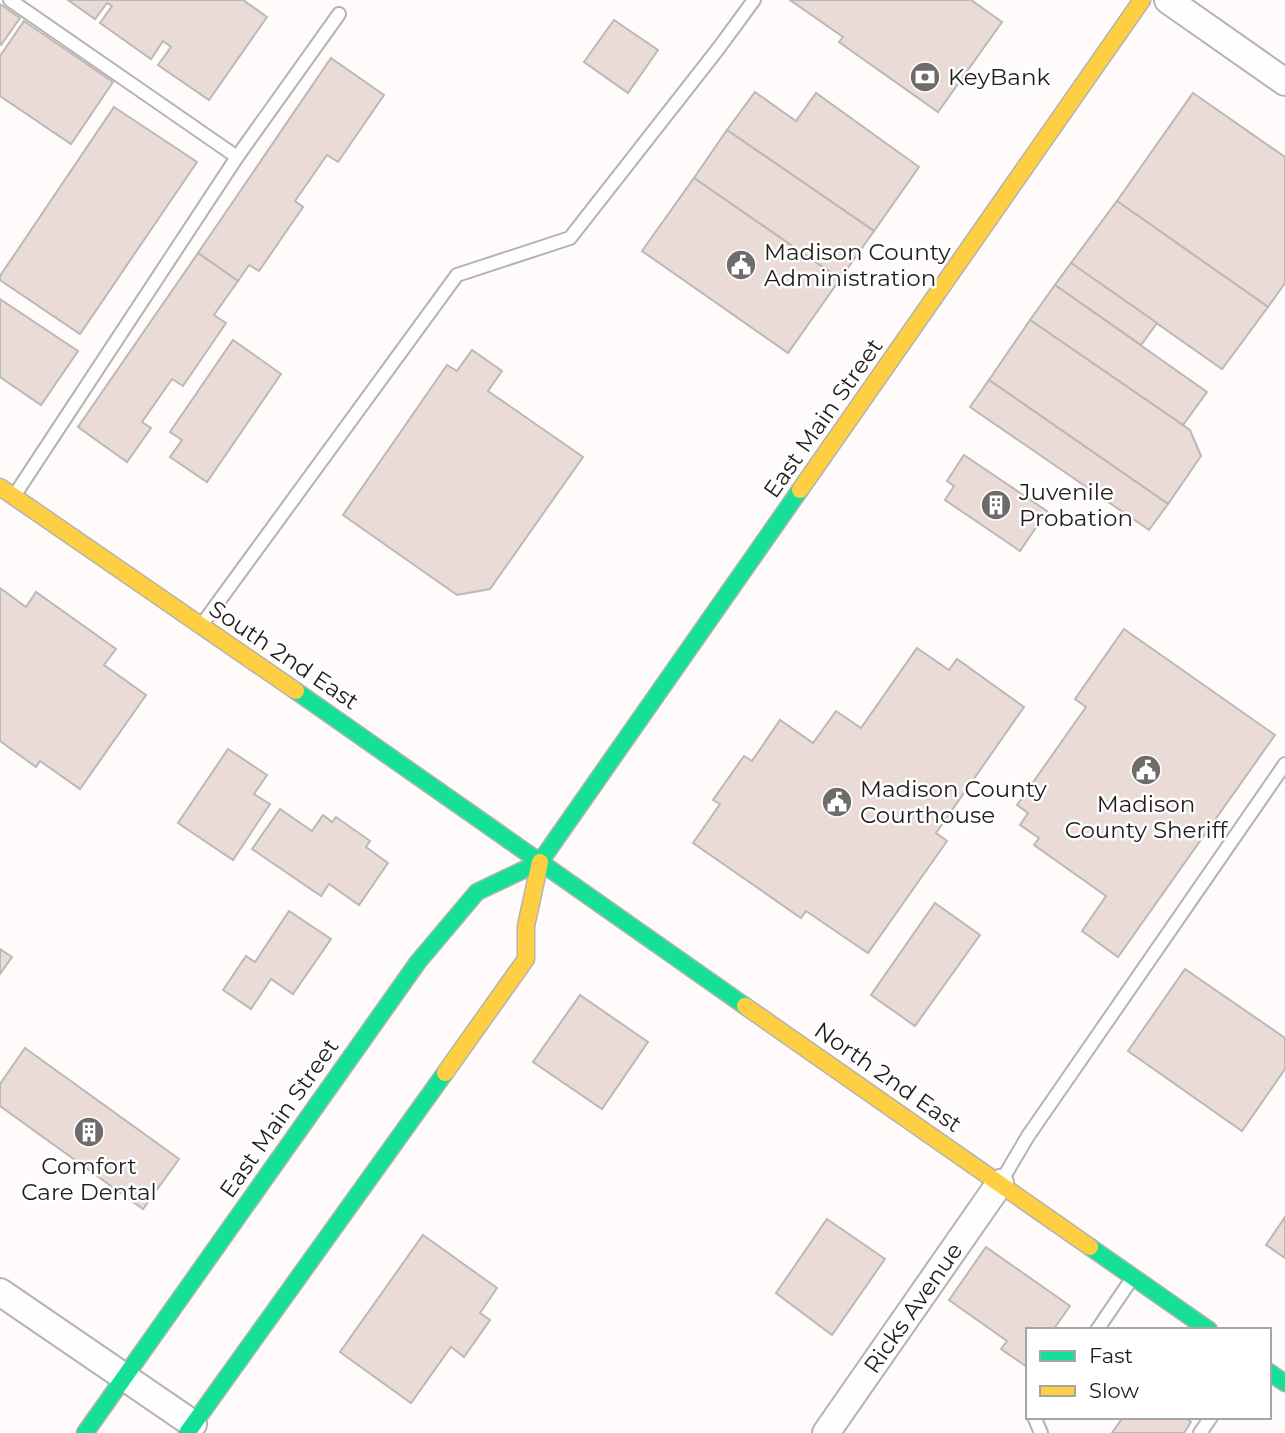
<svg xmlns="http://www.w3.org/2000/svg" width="1285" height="1433" viewBox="0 0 1285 1433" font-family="Montserrat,sans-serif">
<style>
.building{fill:#eadbd6;stroke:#bbb9b8;stroke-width:2}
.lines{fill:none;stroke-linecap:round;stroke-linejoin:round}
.lane-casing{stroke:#b5b3b2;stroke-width:16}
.street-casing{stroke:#b5b3b2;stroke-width:30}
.fast-casing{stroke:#b5b3b2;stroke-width:19}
.slow-casing{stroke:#b5b3b2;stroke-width:19}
.lane{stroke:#fffefe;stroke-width:12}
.street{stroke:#fffefe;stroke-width:26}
.fast{stroke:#16e098;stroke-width:16}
.slow{stroke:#ffcf43;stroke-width:16}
.labels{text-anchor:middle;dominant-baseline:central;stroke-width:5;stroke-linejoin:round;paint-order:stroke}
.poi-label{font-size:23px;fill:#201d1d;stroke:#fff;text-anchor:start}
.street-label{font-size:23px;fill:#201d1d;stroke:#fff}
</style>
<rect width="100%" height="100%" fill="#fefbfa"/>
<g class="building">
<polygon points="68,0 243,0 267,17 209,100 158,65 171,47 163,41 151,59 100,23 112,6 107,3 95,19"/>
<polygon points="790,0 971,0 1002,22 938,112 839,42 843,37"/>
<polygon points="0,4 20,18 1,45 0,44"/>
<polygon points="614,20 658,50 628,93 584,62"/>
<polygon points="24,21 113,82 71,144 0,96 0,56"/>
<polygon points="331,58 384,95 338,162 327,155 295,201 303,207 259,271 249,265 238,281 198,253"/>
<polygon points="755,92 796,121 816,93 919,167 874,231 727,130"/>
<polygon points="1193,93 1285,157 1285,283 1268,307 1117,201"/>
<polygon points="114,107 197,162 80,334 0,280 0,276"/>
<polygon points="727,130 874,231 840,279 694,178"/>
<polygon points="694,178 840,279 788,353 642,251"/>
<polygon points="1117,201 1268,307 1222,369 1071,263"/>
<polygon points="198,253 238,281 214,315 226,323 183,386 172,379 142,422 151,428 127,462 78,427"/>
<polygon points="1071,263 1157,323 1141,345 1055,285"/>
<polygon points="1055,285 1207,392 1183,425 1030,320"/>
<polygon points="0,299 78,351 41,405 0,377"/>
<polygon points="1030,320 1190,430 1201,456 1168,504 989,380"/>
<polygon points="233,340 281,374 207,482 170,457 182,440 170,432"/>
<polygon points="472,350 502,371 488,391 583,457 490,589 457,595 343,515 447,365 457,371"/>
<polygon points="989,380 1168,504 1149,530 970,407"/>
<polygon points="964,455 1047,511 1020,551 945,500 954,486 947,481"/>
<polygon points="0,588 26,607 36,592 116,649 104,665 146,695 80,789 40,761 36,767 0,741"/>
<polygon points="1124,629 1275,735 1118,957 1082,931 1106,896 1034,845 1039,838 1020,825 1028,813 1017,805 1086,707 1075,699"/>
<polygon points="917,648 949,670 957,659 1024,707 936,833 947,841 868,953 806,911 801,918 693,843 720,804 713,800 744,756 752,761 780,720 813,743 836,711 861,728"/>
<polygon points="228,749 267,775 254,794 270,804 233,860 178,823"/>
<polygon points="280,809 312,831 323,815 332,822 336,817 370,841 366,847 388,863 359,905 329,884 321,896 252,849"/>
<polygon points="935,903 980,935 915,1026 871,995"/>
<polygon points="289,911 331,939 293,994 271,979 251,1009 223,990 246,956 255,962"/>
<polygon points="0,949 12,957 0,974"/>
<polygon points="1185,969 1285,1038 1285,1069 1242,1131 1128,1051"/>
<polygon points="580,995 648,1042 602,1109 533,1062"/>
<polygon points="25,1048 179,1159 143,1209 0,1106 0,1084"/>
<polygon points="1285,1217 1285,1258 1266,1245"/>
<polygon points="827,1219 885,1259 832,1335 776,1293"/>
<polygon points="423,1235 497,1288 480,1313 490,1320 464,1357 451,1347 411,1403 340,1352"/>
<polygon points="986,1247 1070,1306 1053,1330 1028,1330 1027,1367 1001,1349 1007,1341 949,1300"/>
<polygon points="1123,1417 1185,1417 1191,1422 1184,1433 1112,1433"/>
</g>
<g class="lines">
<g class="lane-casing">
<g id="lane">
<polyline points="10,0 237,157 339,14"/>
<polyline points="16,493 237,157"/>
<polyline points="203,623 457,275 570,238 718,49 754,0"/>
<polyline points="1002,1180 1028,1136 1285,764"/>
<polyline points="1097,1330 1131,1280"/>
<polyline points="1035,1419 1041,1433"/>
<polyline points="1200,1433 1211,1417"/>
</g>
</g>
<g class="street-casing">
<g id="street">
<polyline points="1168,0 1285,82"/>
<polyline points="0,1292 193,1424"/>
<polyline points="826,1433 1000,1183"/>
</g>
</g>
<g class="fast-casing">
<g id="fast">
<polyline points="296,691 540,862"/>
<polyline points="745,1006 540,862 800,490"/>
<polyline points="1090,1247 1209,1330"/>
<polyline points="1269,1372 1285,1383"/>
<polyline points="85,1433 418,962 477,892 540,862"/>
<polyline points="187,1433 445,1073"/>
</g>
</g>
<g class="slow-casing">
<g id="slow">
<polyline points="0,487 296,691"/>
<polyline points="800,490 1142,0"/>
<polyline points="745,1006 1090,1247"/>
<polyline points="445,1073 526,959 526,926 540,862"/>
</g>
</g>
<use href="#lane" class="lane"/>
<use href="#street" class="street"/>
<use href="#fast" class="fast"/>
<use href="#slow" class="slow"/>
</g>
<defs>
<g id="bank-disc" transform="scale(1.575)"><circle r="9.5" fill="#6e6b6a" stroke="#fff"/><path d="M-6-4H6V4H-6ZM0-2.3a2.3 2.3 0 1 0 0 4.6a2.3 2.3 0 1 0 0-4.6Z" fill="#fff"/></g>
<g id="civic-disc" transform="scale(1.575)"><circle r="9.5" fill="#6e6b6a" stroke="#fff"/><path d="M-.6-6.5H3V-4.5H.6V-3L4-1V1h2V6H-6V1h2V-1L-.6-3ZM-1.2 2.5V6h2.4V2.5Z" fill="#fff"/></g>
<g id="building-disc" transform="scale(1.575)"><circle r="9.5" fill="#6e6b6a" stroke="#fff"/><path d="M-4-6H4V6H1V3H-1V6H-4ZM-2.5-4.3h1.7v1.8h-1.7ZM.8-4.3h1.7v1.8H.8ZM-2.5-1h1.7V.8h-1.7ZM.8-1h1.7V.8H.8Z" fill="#fff"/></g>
</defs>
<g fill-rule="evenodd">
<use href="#bank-disc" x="925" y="77"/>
<use href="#civic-disc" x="741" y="265"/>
<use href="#building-disc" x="996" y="505"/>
<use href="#civic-disc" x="1146" y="770"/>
<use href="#civic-disc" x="837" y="802"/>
<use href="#building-disc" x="89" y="1132"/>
</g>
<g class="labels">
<g class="poi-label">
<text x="948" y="77">KeyBank</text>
<text x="764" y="252">Madison County<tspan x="764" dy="26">Administration</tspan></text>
<text x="1019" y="492">Juvenile<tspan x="1019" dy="26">Probation</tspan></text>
<text x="860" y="789">Madison County<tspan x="860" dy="26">Courthouse</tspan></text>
<text x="1146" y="804" text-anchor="middle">Madison<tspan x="1146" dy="26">County Sheriff</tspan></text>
<text x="89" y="1166" text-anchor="middle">Comfort<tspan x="89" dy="26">Care Dental</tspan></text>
</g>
<g class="street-label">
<text transform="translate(823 418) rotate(-55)">East Main Street</text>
<text transform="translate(284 655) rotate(34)">South 2nd East</text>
<text transform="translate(888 1077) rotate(35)">North 2nd East</text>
<text transform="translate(279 1118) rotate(-55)">East Main Street</text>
<text transform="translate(913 1308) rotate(-55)">Ricks Avenue</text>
</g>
</g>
<rect x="1026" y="1328" width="245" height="91" fill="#ffffff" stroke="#a6a5a5" stroke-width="2"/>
<rect x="1040" y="1351" width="35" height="10" fill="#16e098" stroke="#a6a5a5" stroke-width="2"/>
<text x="1089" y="1363" font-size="21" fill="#201d1d">Fast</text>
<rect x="1040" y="1386" width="35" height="10" fill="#ffcf43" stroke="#a6a5a5" stroke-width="2"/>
<text x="1089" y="1398" font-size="21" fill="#201d1d">Slow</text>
</svg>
